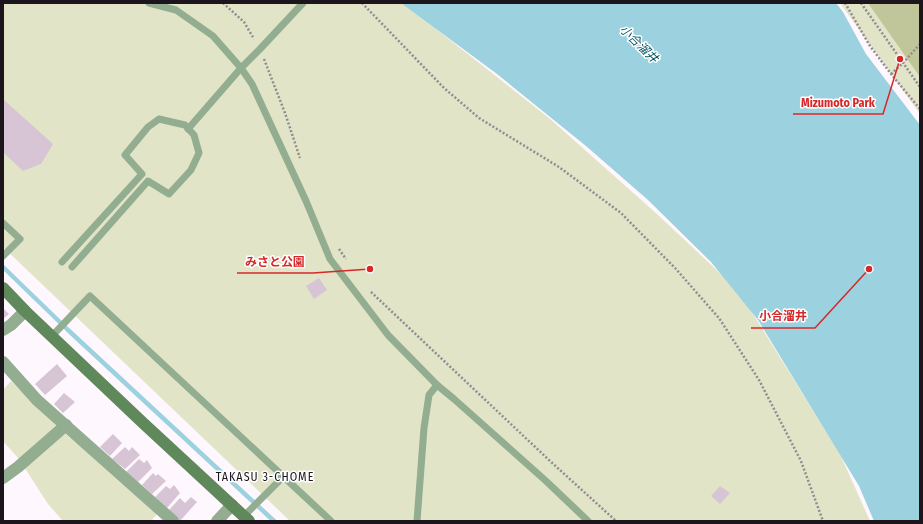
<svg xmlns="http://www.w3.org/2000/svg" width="923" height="524" viewBox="0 0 923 524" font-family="'Fira Sans Condensed','Noto Sans JP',sans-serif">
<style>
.green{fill:#e1e4c7}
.forest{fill:#c1c59a}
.water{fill:#9cd1df}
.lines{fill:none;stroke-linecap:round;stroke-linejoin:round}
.stream{stroke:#9cd1df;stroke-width:4.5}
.building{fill:#d7c5d6}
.path{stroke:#928b91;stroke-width:2.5;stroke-dasharray:2 2;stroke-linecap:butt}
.lane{stroke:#92ad8f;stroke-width:7}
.street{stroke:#92ad8f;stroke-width:12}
.secondary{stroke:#5f885b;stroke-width:12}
.labels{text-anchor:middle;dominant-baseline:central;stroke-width:3;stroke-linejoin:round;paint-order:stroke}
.water-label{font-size:12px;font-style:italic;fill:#055362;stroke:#fff}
.neighbourhood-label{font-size:12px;letter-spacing:1px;fill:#1c161c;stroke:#fff}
.leader{fill:none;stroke:#d62828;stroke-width:1.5}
.callout-dot{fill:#d62828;stroke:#fff;stroke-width:1.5}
.callout-label{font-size:12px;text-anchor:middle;font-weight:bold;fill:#d62828;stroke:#fff;stroke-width:3;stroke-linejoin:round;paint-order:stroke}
</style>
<rect width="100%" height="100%" fill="#fff7fe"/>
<g class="green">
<polygon points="3,3 403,3 549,118 657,214 738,290 840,454 870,521 290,521 3,247"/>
<polygon points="840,3 920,3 920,114"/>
<polygon points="11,381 69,437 108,467 157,514 151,521 63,521 48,504 19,459 3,441 3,390"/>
</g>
<polygon class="forest" points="868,3 920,3 920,77"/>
<polygon class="water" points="401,3 836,3 843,12 866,54 920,125 920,521 874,521 859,486 758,320 711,262 648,200 586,146 497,74"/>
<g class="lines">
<polyline class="stream" points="3,267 68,330 274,521"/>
</g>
<g class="building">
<polygon points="3,100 4,100 53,144 41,164 23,171 3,152"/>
<polygon points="319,278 327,290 314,299 306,286"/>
<polygon points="3,308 9,314 3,319"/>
<polygon points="57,364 67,376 45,395 35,384"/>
<polygon points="64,393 75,402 63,413 54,404"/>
<polygon points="113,434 122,443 110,456 100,447"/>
<polygon points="125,447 129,451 132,447 140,455 125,469 112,459"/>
<polygon points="139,459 144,463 147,460 152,468 138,482 126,472"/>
<polygon points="153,473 156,476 158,474 166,481 152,494 142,485"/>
<polygon points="174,485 180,493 167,508 155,497 166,486 170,489"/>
<polygon points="720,486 730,493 720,504 711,496"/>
<polygon points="191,497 197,502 180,521 169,510 180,498 185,503"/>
</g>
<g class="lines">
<g class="path">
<polyline points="223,3 244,22 254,39"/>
<polyline points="362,3 444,88 479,118 559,167 621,213 675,268 719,318 759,380 801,461 823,521"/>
<polyline points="845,3 870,46 891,74 920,109"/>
<polyline points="861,3 920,87"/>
<polyline points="264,59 285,113 300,158"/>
<polyline points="891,74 903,63 920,44"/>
<polyline points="339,249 346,259"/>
<polyline points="371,292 550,461 616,521"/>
</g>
<g class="lane">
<polyline points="149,3 176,10 213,36 241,68 252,84 306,201 330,259 388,335 437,385 454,399 546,481 588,521"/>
<polyline points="188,129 241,68 260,49 303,3"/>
<polyline points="3,223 20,239 3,256"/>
<polyline points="62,262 142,174 125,155 148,127 159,119 185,125 194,135 199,153 191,170 169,194 148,181 72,267"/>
<polyline points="52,336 90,296 331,521"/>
<polyline points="244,516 284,476"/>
<polyline points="417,521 424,428 429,395 437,385"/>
</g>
<g class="street">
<polyline points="3,330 11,325 25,311"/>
<polyline points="3,362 37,400 173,521"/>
<polyline points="3,478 18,467 66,425"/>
<polyline points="217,521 232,505"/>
</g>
<polyline class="secondary" points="3,288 25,311 142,422 249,521"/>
</g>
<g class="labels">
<g class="water-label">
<text transform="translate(639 44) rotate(44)">小合溜井</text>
</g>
<g class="neighbourhood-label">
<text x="265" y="477">TAKASU 3-CHOME</text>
</g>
</g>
<path class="leader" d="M900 59L883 114H793M370 269L313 273H237M869 269L815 328H751"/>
<g class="callout-dot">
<circle cx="900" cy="59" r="4"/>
<circle cx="370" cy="269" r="4"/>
<circle cx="869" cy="269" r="4"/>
</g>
<g class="callout-label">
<text x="838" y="107">Mizumoto Park</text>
<text x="275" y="266">みさと公園</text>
<text x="783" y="320">小合溜井</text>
</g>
<rect width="923" height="524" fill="none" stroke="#1c161c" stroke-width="8"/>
</svg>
